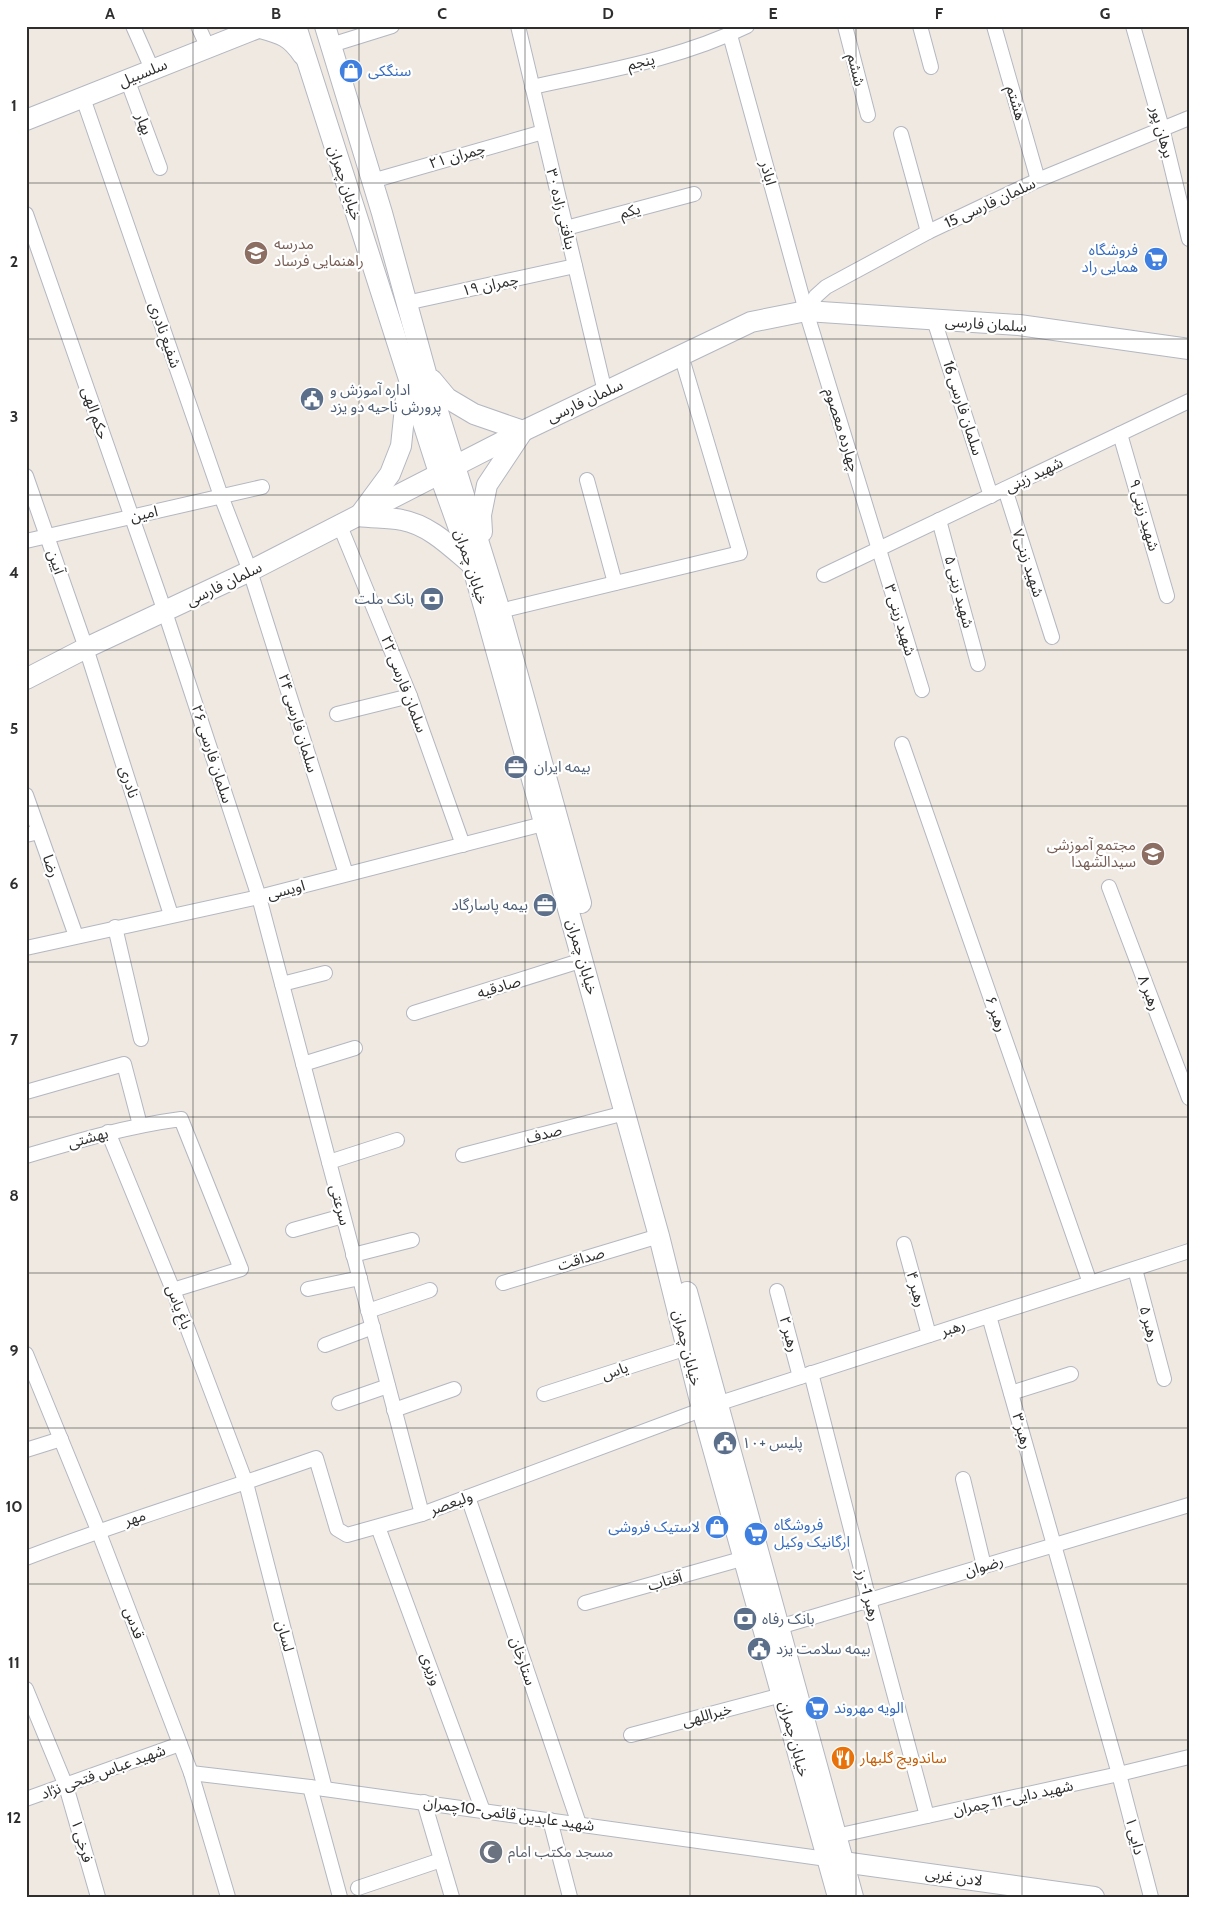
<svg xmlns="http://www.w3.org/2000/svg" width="1215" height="1923" viewBox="0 0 1215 1923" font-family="Cabin,'Noto Sans Arabic',sans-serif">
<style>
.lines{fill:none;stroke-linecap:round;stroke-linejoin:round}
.street-casing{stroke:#b4b7c1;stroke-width:16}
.secondary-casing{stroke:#b4b7c1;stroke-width:22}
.street{stroke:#fff;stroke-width:14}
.secondary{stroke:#fff;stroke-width:20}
.grid{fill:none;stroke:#2e2e2e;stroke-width:1;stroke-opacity:0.55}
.labels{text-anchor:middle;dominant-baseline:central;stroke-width:4.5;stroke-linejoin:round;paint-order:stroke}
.street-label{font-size:15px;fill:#2e2e2e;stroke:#fff}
.shop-label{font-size:15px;fill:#366cbe;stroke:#fff;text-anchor:start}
.education-label{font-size:15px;fill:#785e54;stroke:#fff;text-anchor:start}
.service-label{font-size:15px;fill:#4e5e75;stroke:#fff;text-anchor:start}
.food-label{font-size:15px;fill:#c56008;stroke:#fff;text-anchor:start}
.worship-label{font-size:15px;fill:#5b616d;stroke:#fff;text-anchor:start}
.neatline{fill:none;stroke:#2e2e2e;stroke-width:2}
.grid-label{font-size:16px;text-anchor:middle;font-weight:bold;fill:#2e2e2e}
</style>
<rect width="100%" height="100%" fill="#efe9e1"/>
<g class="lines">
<g class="street-casing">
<g id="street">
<polyline points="133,26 152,69"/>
<polyline points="198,26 208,48"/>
<polyline points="518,26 605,392"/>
<polyline points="845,26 868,115"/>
<polyline points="920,26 931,67"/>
<polyline points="994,26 1038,180"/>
<polyline points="1133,26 1162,128 1189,239"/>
<polyline points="730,35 806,311 922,690"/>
<polyline points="331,45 392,26"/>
<polyline points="127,79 160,168"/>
<path d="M532 87C605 71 680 59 747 26"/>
<polyline points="83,98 221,496 250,571 346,874"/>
<polyline points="901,134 928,232"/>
<polyline points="372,181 543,132"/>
<polyline points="26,214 165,612 259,897 422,1514"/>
<polyline points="566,228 694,194"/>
<polyline points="406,303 575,266"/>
<polyline points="806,311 816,296 826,287 928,232 1038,180 1189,118"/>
<polyline points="934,320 991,496"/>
<polyline points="1120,434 1167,596"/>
<polyline points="26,476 86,648 171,915"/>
<polyline points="587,480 615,583"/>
<polyline points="1005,489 1052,637"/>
<polyline points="939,520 978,664"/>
<polyline points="340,526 410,696 463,845"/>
<polyline points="26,541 262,487"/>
<polyline points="824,575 1189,401"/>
<polyline points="500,611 740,553 681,355"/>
<polyline points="337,714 410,696"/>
<polyline points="902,744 1090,1283"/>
<polyline points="26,795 76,936"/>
<polyline points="26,835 39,832"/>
<polyline points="1109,887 1189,1098"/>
<polyline points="115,927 141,1039"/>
<polyline points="26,948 259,897 543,824"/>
<polyline points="282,984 325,973"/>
<polyline points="414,1013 583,960"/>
<polyline points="303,1064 355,1048"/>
<polyline points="26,1092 124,1064 140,1125"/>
<polyline points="108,1132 173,1290 246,1483 325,1789"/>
<polyline points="463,1155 625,1113"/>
<path d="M26 1156C77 1141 128 1126 181 1119L241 1269 173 1290"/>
<polyline points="329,1162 397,1140"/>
<polyline points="293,1230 343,1216"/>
<polyline points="904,1244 929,1335"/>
<polyline points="353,1255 412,1240"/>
<polyline points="1135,1269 1164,1379"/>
<polyline points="503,1283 659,1236"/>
<polyline points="308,1289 360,1278"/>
<polyline points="777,1291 800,1377"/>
<polyline points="368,1311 430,1290"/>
<polyline points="989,1316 1119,1774 1151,1897"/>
<polyline points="325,1345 373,1327"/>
<polyline points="26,1354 98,1530 180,1744 191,1773 228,1897"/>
<polyline points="811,1373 869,1600 927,1816"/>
<polyline points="1011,1393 1071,1374"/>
<polyline points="544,1394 687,1348"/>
<polyline points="339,1403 388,1386"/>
<polyline points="394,1410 454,1389"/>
<polyline points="26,1450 61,1439"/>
<polyline points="963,1479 984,1566"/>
<polyline points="468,1497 579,1824"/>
<polyline points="378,1527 483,1811"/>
<path d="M26 1558C122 1521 220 1492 316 1458L337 1529 347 1535 422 1514 717 1404 1189 1251"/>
<polyline points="585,1603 745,1558"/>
<polyline points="779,1627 1189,1505"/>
<polyline points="26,1689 66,1786 98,1897"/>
<polyline points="631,1735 782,1695"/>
<polyline points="191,1773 310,1787 834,1860"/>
<polyline points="310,1787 340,1897"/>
<polyline points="26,1799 180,1744"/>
<polyline points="424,1802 452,1897"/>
<polyline points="550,1820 570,1897"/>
<polyline points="836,1836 1119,1774 1189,1757"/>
<polyline points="358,1888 441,1860"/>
</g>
</g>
<g class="secondary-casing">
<g id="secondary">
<polyline points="296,26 439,473 472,565 486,614 659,1236 702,1409 838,1897"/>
<polyline points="325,26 382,213 426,373 500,611 581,903"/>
<path d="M260 28C282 34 290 36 303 55"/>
<polyline points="26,120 263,26"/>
<polyline points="432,380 447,398 474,414 523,431 487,485 481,515 482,532"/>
<path d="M407 388 401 446 390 474 359 516C373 518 388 517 402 520 429 525 450 546 470 563"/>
<polyline points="26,679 86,648 250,571 523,431 751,322 806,311 1019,325 1189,349"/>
<polyline points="687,1292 853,1897"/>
<polyline points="843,1862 1094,1897"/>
</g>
</g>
<use href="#street" class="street"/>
<use href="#secondary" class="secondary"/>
</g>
<path class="grid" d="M193 26V1897M359 26V1897M525 26V1897M690 26V1897M856 26V1897M1022 26V1897M26 183H1189M26 339H1189M26 495H1189M26 650H1189M26 806H1189M26 962H1189M26 1117H1189M26 1273H1189M26 1428H1189M26 1584H1189M26 1740H1189"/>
<defs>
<g id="shop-disc" transform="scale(1.25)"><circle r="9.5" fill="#3f7fe0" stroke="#fff"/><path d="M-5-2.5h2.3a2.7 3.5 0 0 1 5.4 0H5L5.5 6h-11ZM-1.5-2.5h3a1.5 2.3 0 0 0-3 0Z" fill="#fff"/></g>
<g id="school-disc" transform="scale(1.25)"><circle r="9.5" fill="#8d6e63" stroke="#fff"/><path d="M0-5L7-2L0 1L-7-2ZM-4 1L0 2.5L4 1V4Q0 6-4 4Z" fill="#fff"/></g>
<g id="supermarket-disc" transform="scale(1.25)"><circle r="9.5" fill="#3f7fe0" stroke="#fff"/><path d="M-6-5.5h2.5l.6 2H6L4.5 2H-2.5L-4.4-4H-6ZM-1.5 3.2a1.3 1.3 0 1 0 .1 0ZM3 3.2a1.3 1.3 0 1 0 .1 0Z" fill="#fff"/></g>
<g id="civic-disc" transform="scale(1.25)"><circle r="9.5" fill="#5c6f8a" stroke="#fff"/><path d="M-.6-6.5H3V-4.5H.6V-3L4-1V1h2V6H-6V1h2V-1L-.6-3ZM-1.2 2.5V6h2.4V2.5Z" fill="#fff"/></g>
<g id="bank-disc" transform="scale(1.25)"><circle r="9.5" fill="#5c6f8a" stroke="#fff"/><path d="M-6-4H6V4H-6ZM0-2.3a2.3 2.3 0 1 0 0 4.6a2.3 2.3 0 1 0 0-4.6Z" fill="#fff"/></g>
<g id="office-disc" transform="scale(1.25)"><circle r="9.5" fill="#5c6f8a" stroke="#fff"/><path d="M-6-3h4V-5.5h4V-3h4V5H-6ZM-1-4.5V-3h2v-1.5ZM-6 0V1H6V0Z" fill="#fff"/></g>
<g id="restaurant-disc" transform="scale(1.25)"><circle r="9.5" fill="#e8710a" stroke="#fff"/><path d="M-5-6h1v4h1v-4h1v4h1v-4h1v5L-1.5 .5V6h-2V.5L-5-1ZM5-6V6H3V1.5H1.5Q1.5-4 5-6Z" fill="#fff"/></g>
<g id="mosque-disc" transform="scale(1.25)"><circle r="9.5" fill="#6b7280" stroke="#fff"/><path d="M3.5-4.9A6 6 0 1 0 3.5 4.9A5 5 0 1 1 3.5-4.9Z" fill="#fff"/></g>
</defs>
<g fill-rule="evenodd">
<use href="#shop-disc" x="351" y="71"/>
<use href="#school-disc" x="256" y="253"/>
<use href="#supermarket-disc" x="1156" y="259"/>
<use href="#civic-disc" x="312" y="399"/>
<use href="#bank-disc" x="432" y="599"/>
<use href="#office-disc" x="516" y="767"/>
<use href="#school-disc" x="1153" y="854"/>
<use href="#office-disc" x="545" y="905"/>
<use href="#civic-disc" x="725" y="1443"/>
<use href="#shop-disc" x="717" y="1527"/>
<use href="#supermarket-disc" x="756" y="1534"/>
<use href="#bank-disc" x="745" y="1619"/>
<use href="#civic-disc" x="759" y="1649"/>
<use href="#supermarket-disc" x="817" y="1708"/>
<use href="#restaurant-disc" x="843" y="1758"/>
<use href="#mosque-disc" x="491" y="1852"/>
</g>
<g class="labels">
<g class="street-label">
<text transform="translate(641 62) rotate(-13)">پنجم</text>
<text transform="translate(856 70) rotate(76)">ششم</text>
<text transform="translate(143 73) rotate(-22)">سلسبیل</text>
<text transform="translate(1016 103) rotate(74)">هشتم</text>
<text transform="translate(144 124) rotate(70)">بهار</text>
<text transform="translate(1162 132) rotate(75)">برهان پور</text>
<text transform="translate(457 156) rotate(-16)">چمران ۲۱</text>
<text transform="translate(768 173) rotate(75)">اباذر</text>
<text transform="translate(345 183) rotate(72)">خیابان چمران</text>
<text transform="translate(990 203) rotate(-25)">سلمان فارسی 15</text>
<text transform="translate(561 209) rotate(76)">بنافتی زاده ۳۰</text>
<text transform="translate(630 211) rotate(-15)">یکم</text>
<text transform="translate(490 285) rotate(-12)">چمران ۱۹</text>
<text transform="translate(986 324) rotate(4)">سلمان فارسی</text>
<text transform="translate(165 335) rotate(71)">شفیع نادری</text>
<text transform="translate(585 401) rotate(-25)">سلمان فارسی</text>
<text transform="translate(963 408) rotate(72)">سلمان فارسی 16</text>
<text transform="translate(95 413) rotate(71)">حکم الهی</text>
<text transform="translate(842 430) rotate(73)">چهارده معصوم</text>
<text transform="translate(1034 475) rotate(-26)">شهید زینی</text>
<text transform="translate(144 514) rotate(-13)">امین</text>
<text transform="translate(1144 515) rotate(74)">شهید زینی ۹</text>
<text transform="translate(56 562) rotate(71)">آیین</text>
<text transform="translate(1028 563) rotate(72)">شهید زینی۷</text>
<text transform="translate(471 567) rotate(72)">خیابان چمران</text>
<text transform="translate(224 584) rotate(-26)">سلمان فارسی</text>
<text transform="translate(959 592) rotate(75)">شهید زینی ۵</text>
<text transform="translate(900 620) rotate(73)">شهید زینی ۳</text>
<text transform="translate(404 684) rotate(69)">سلمان فارسی ۲۲</text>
<text transform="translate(298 723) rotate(73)">سلمان فارسی ۲۴</text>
<text transform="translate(212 754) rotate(72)">سلمان فارسی ۲۶</text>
<text transform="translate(129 782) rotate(72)">نادری</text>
<text transform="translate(51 866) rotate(71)">رضا</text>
<text transform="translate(286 890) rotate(-15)">اویسی</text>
<text transform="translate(582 957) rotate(74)">خیابان چمران</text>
<text transform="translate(499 987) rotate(-17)">صادقیه</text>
<text transform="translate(1149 993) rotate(69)">رهبر ۸</text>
<text transform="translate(996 1014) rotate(71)">رهبر ۶</text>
<text transform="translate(544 1134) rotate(-15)">صدف</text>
<text transform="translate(88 1138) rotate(-15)">بهشتی</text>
<text transform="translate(340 1205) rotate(75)">سرعتی</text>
<text transform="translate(581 1259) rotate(-17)">صداقت</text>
<text transform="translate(916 1289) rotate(75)">رهبر ۴</text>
<text transform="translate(179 1307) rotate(69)">باغ یاس</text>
<text transform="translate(1149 1324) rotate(75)">رهبر ۵</text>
<text transform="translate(953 1328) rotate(-18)">رهبر</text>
<text transform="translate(789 1334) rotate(75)">رهبر ۲</text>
<text transform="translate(687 1348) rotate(76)">خیابان چمران</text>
<text transform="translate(615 1371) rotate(-18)">یاس</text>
<text transform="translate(1022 1431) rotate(74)">رهبر ۳</text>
<text transform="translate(451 1503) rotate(-20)">ولیعصر</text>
<text transform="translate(135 1518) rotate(-18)">مهر</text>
<text transform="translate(984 1566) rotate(-17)">رضوان</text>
<text transform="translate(665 1581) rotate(-16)">آفتاب</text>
<text transform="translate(868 1595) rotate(75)">رهبر 1- رز</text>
<text transform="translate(134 1623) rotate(69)">قدس</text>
<text transform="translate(285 1636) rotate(75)">لسان</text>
<text transform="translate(523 1661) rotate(71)">ستارخان</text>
<text transform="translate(431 1669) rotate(70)">وزیری</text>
<text transform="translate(707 1715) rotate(-15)">خیراللهی</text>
<text transform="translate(794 1739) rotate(75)">خیابان چمران</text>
<text transform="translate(103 1772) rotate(-20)">شهید عباس فتحی نژاد</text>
<text transform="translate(1013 1798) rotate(-12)">شهید دایی- 11 چمران</text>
<text transform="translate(509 1814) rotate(8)">شهید عابدین قائمی-10چمران</text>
<text transform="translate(1135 1836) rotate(76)">دایی ۱</text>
<text transform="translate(82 1841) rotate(74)">فرخی ۱</text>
<text transform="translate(954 1877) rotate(8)">لادن غربی</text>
</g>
<g class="shop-label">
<text x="368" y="71">سنگکی</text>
<text x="1138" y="250" text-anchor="end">فروشگاه<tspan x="1138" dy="17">همایی راد</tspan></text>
<text x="774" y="1525">فروشگاه<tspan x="774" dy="17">ارگانیک وکیل</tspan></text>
<text x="700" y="1527" text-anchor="end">لاستیک فروشی</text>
<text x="834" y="1708">الویه مهروند</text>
</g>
<g class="education-label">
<text x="274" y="244">مدرسه<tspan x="274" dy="17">راهنمایی فرساد</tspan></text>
<text x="1136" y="845" text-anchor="end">مجتمع آموزشی<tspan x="1136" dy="17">سیدالشهدا</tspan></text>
</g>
<g class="service-label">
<text x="330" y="390">اداره آموزش و<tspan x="330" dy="17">پرورش ناحیه دو یزد</tspan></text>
<text x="414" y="599" text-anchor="end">بانک ملت</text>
<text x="534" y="767">بیمه ایران</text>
<text x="528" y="905" text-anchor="end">بیمه پاسارگاد</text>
<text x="742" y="1443">پلیس +۱۰</text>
<text x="762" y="1619">بانک رفاه</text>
<text x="776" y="1649">بيمه سلامت يزد</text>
</g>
<g class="food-label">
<text x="860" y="1758">ساندویچ گلبهار</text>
</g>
<g class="worship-label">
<text x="508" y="1852">مسجد مکتب امام</text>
</g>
</g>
<rect width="1215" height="1923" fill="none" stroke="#ffffff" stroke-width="55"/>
<rect x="28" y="28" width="1160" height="1868" class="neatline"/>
<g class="grid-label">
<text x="110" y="19">A</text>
<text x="276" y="19">B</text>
<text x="442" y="19">C</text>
<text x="608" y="19">D</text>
<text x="773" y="19">E</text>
<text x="939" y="19">F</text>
<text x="1105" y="19">G</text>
<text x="14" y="111">1</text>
<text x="14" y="267">2</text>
<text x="14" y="422">3</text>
<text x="14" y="578">4</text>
<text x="14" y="734">5</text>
<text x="14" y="889">6</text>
<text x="14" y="1045">7</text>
<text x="14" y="1201">8</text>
<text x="14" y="1356">9</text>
<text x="14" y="1512">10</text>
<text x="14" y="1668">11</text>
<text x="14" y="1823">12</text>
</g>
</svg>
